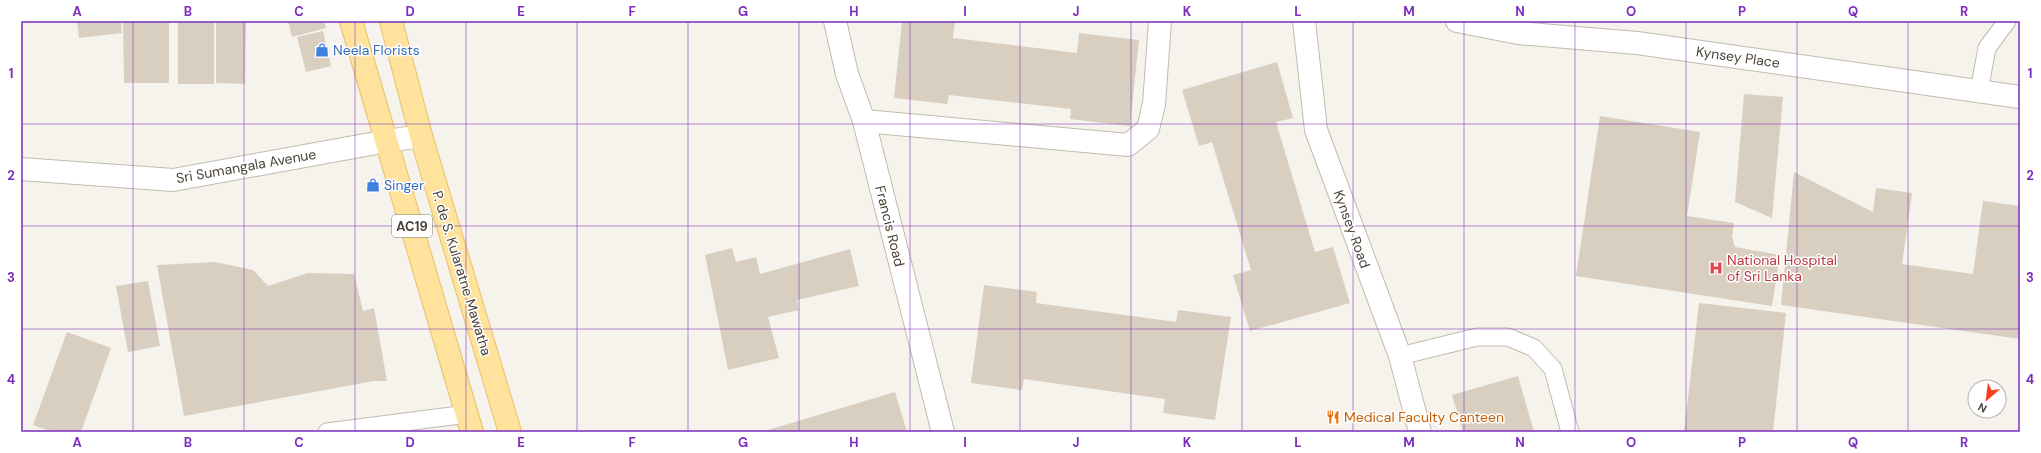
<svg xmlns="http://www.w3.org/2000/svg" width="2041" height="453" viewBox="0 0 2041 453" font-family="'DM Sans',sans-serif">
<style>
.building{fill:#d8cfc1}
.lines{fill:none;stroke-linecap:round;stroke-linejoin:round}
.service-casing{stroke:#c2bbae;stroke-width:19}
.minor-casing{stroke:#c2bbae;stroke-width:24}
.tertiary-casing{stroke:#c2bbae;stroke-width:24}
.primary-casing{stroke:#e6c16a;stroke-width:24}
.service{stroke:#fff;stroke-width:17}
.minor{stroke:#fff;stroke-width:22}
.tertiary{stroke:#fff;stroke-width:22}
.primary{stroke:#ffe39c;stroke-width:22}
.grid{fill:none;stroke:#7b2cbf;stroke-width:1;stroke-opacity:0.55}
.labels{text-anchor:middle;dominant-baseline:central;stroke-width:3;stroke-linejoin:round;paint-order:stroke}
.shield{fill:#fff;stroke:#817c74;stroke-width:1}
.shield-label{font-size:13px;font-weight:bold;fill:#4b4439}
.shop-label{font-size:14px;fill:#366cbe;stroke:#fff;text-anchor:start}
.street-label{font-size:14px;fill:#4b4439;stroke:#fff}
.health-label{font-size:14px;fill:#be3a42;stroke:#fff;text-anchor:start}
.food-label{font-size:14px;fill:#c56008;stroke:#fff;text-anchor:start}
.neatline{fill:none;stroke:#7b2cbf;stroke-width:1.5}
.grid-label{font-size:13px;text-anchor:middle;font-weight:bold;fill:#7b2cbf}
</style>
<rect width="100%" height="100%" fill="#f6f3ec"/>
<g class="building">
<polygon points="77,21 121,21 122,33 79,38"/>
<polygon points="123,21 169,21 169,83 124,83"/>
<rect x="178" y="21" width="36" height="63"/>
<polygon points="216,21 246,21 245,84 216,83"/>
<polygon points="288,21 324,21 326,28 292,37"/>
<polygon points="902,21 955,21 953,38 1077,53 1079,33 1139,40 1130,126 1070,119 1071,109 949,95 947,104 894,98"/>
<polygon points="323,31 331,66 306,72 297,37"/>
<polygon points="1277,62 1293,118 1276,122 1315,252 1333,247 1350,303 1250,331 1233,275 1251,270 1212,142 1199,146 1182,90"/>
<polygon points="1744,94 1783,97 1772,218 1735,202"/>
<polygon points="1600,116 1700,132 1687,216 1734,223 1732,236 1735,247 1780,255 1772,306 1576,276"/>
<polygon points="1794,172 1873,212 1876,188 1912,193 1902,264 1973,274 1983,201 2020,206 2020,339 1781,305"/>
<polygon points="732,248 736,262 756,257 760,274 850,249 859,286 797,300 799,310 768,317 779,358 728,370 705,255"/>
<polygon points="215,262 253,270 268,286 308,273 354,274 363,311 374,308 387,381 374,381 184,416 157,265"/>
<polygon points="148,281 160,346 128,352 116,286"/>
<polygon points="984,285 1037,292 1036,303 1176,322 1178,310 1231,317 1215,420 1163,413 1165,399 1024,379 1022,390 971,383"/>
<polygon points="1699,303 1786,313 1773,432 1684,432"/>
<polygon points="67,332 111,348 81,432 52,432 33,425"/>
<polygon points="1518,376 1534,432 1463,432 1452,395"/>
<polygon points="895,392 907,432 761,432"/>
</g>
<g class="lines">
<g class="service-casing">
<g id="service">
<polyline points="1979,91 1987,48 2007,21"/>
<polyline points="1400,356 1477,337 1508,337 1534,348 1553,369 1570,432"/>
<polyline points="327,432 467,414"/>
</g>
</g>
<g class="minor-casing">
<g id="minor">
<polyline points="835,21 847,74 864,121 943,432"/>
<polyline points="864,121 1128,145 1148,129 1154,104 1160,21"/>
<polyline points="21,169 173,180 387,141 421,136"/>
</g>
</g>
<g class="tertiary-casing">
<g id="tertiary">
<polyline points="1304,21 1316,130 1400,356 1420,432"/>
<polyline points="1457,21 1518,33 1637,43 2020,97"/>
</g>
</g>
<g class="primary-casing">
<g id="primary">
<polyline points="351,21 472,432"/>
<polyline points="391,21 421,136 510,432"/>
</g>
</g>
<use href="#service" class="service"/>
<use href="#minor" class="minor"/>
<use href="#tertiary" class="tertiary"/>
<use href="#primary" class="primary"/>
</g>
<path class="grid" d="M133 21V432M244 21V432M355 21V432M466 21V432M577 21V432M688 21V432M799 21V432M910 21V432M1020 21V432M1131 21V432M1242 21V432M1353 21V432M1464 21V432M1575 21V432M1686 21V432M1797 21V432M1908 21V432M21 124H2020M21 226H2020M21 329H2020"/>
<defs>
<g id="shop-bare" transform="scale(1.08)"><path d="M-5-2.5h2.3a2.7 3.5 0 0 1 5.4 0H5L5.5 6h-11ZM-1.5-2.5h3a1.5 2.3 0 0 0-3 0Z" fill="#3f7fe0" stroke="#fff" stroke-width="2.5" paint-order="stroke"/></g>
<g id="hospital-bare" transform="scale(1.08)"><path d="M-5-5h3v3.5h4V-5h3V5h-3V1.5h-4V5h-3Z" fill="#e0444e" stroke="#fff" stroke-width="2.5" paint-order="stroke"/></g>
<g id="restaurant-bare" transform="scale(1.08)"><path d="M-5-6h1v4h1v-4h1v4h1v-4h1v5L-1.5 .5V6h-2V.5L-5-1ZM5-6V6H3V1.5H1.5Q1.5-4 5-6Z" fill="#e8710a" stroke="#fff" stroke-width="2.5" paint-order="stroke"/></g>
</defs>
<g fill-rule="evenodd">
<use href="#shop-bare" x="322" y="50"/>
<use href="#shop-bare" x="373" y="185"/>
<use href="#hospital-bare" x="1716" y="268"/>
<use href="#restaurant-bare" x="1333" y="417"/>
</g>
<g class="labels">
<rect class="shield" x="392" y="215" width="40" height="22" rx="3"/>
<g class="shield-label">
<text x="412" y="226">AC19</text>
</g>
<g class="shop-label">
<text x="333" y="50">Neela Florists</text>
<text x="384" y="185">Singer</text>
</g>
<g class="street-label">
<text transform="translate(1738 57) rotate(8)">Kynsey Place</text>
<text transform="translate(246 166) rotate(-10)">Sri Sumangala Avenue</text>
<text transform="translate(890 226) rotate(76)">Francis Road</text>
<text transform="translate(1352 229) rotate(70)">Kynsey Road</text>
<text transform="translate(462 273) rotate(73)">P. de S. Kularatne Mawatha</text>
</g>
<g class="health-label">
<text x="1727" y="260">National Hospital<tspan x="1727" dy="16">of Sri Lanka</tspan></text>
</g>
<g class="food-label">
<text x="1344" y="417">Medical Faculty Canteen</text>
</g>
</g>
<rect width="2041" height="453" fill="none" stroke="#ffffff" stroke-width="44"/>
<g transform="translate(1987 399) rotate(208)"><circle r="19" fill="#ffffff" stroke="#b7b4b0"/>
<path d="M0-3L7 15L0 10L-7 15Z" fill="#fc3f1d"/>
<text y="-6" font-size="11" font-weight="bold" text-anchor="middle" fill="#4b4439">N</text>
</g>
<rect x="22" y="22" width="1997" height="409" class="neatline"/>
<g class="grid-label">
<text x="77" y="16">A</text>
<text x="188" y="16">B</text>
<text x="299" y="16">C</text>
<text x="410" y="16">D</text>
<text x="521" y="16">E</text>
<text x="632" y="16">F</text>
<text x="743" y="16">G</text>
<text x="854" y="16">H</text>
<text x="965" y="16">I</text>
<text x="1076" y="16">J</text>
<text x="1187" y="16">K</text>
<text x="1298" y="16">L</text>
<text x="1409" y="16">M</text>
<text x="1520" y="16">N</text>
<text x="1631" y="16">O</text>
<text x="1742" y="16">P</text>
<text x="1853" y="16">Q</text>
<text x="1964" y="16">R</text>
<text x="11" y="78">1</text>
<text x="2030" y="78">1</text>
<text x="11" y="180">2</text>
<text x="2030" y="180">2</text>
<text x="11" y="282">3</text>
<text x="2030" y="282">3</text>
<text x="11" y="384">4</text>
<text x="2030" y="384">4</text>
<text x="77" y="447">A</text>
<text x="188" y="447">B</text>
<text x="299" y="447">C</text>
<text x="410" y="447">D</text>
<text x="521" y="447">E</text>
<text x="632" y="447">F</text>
<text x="743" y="447">G</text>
<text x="854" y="447">H</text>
<text x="965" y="447">I</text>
<text x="1076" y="447">J</text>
<text x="1187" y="447">K</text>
<text x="1298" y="447">L</text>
<text x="1409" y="447">M</text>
<text x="1520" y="447">N</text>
<text x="1631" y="447">O</text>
<text x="1742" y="447">P</text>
<text x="1853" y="447">Q</text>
<text x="1964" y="447">R</text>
</g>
</svg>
